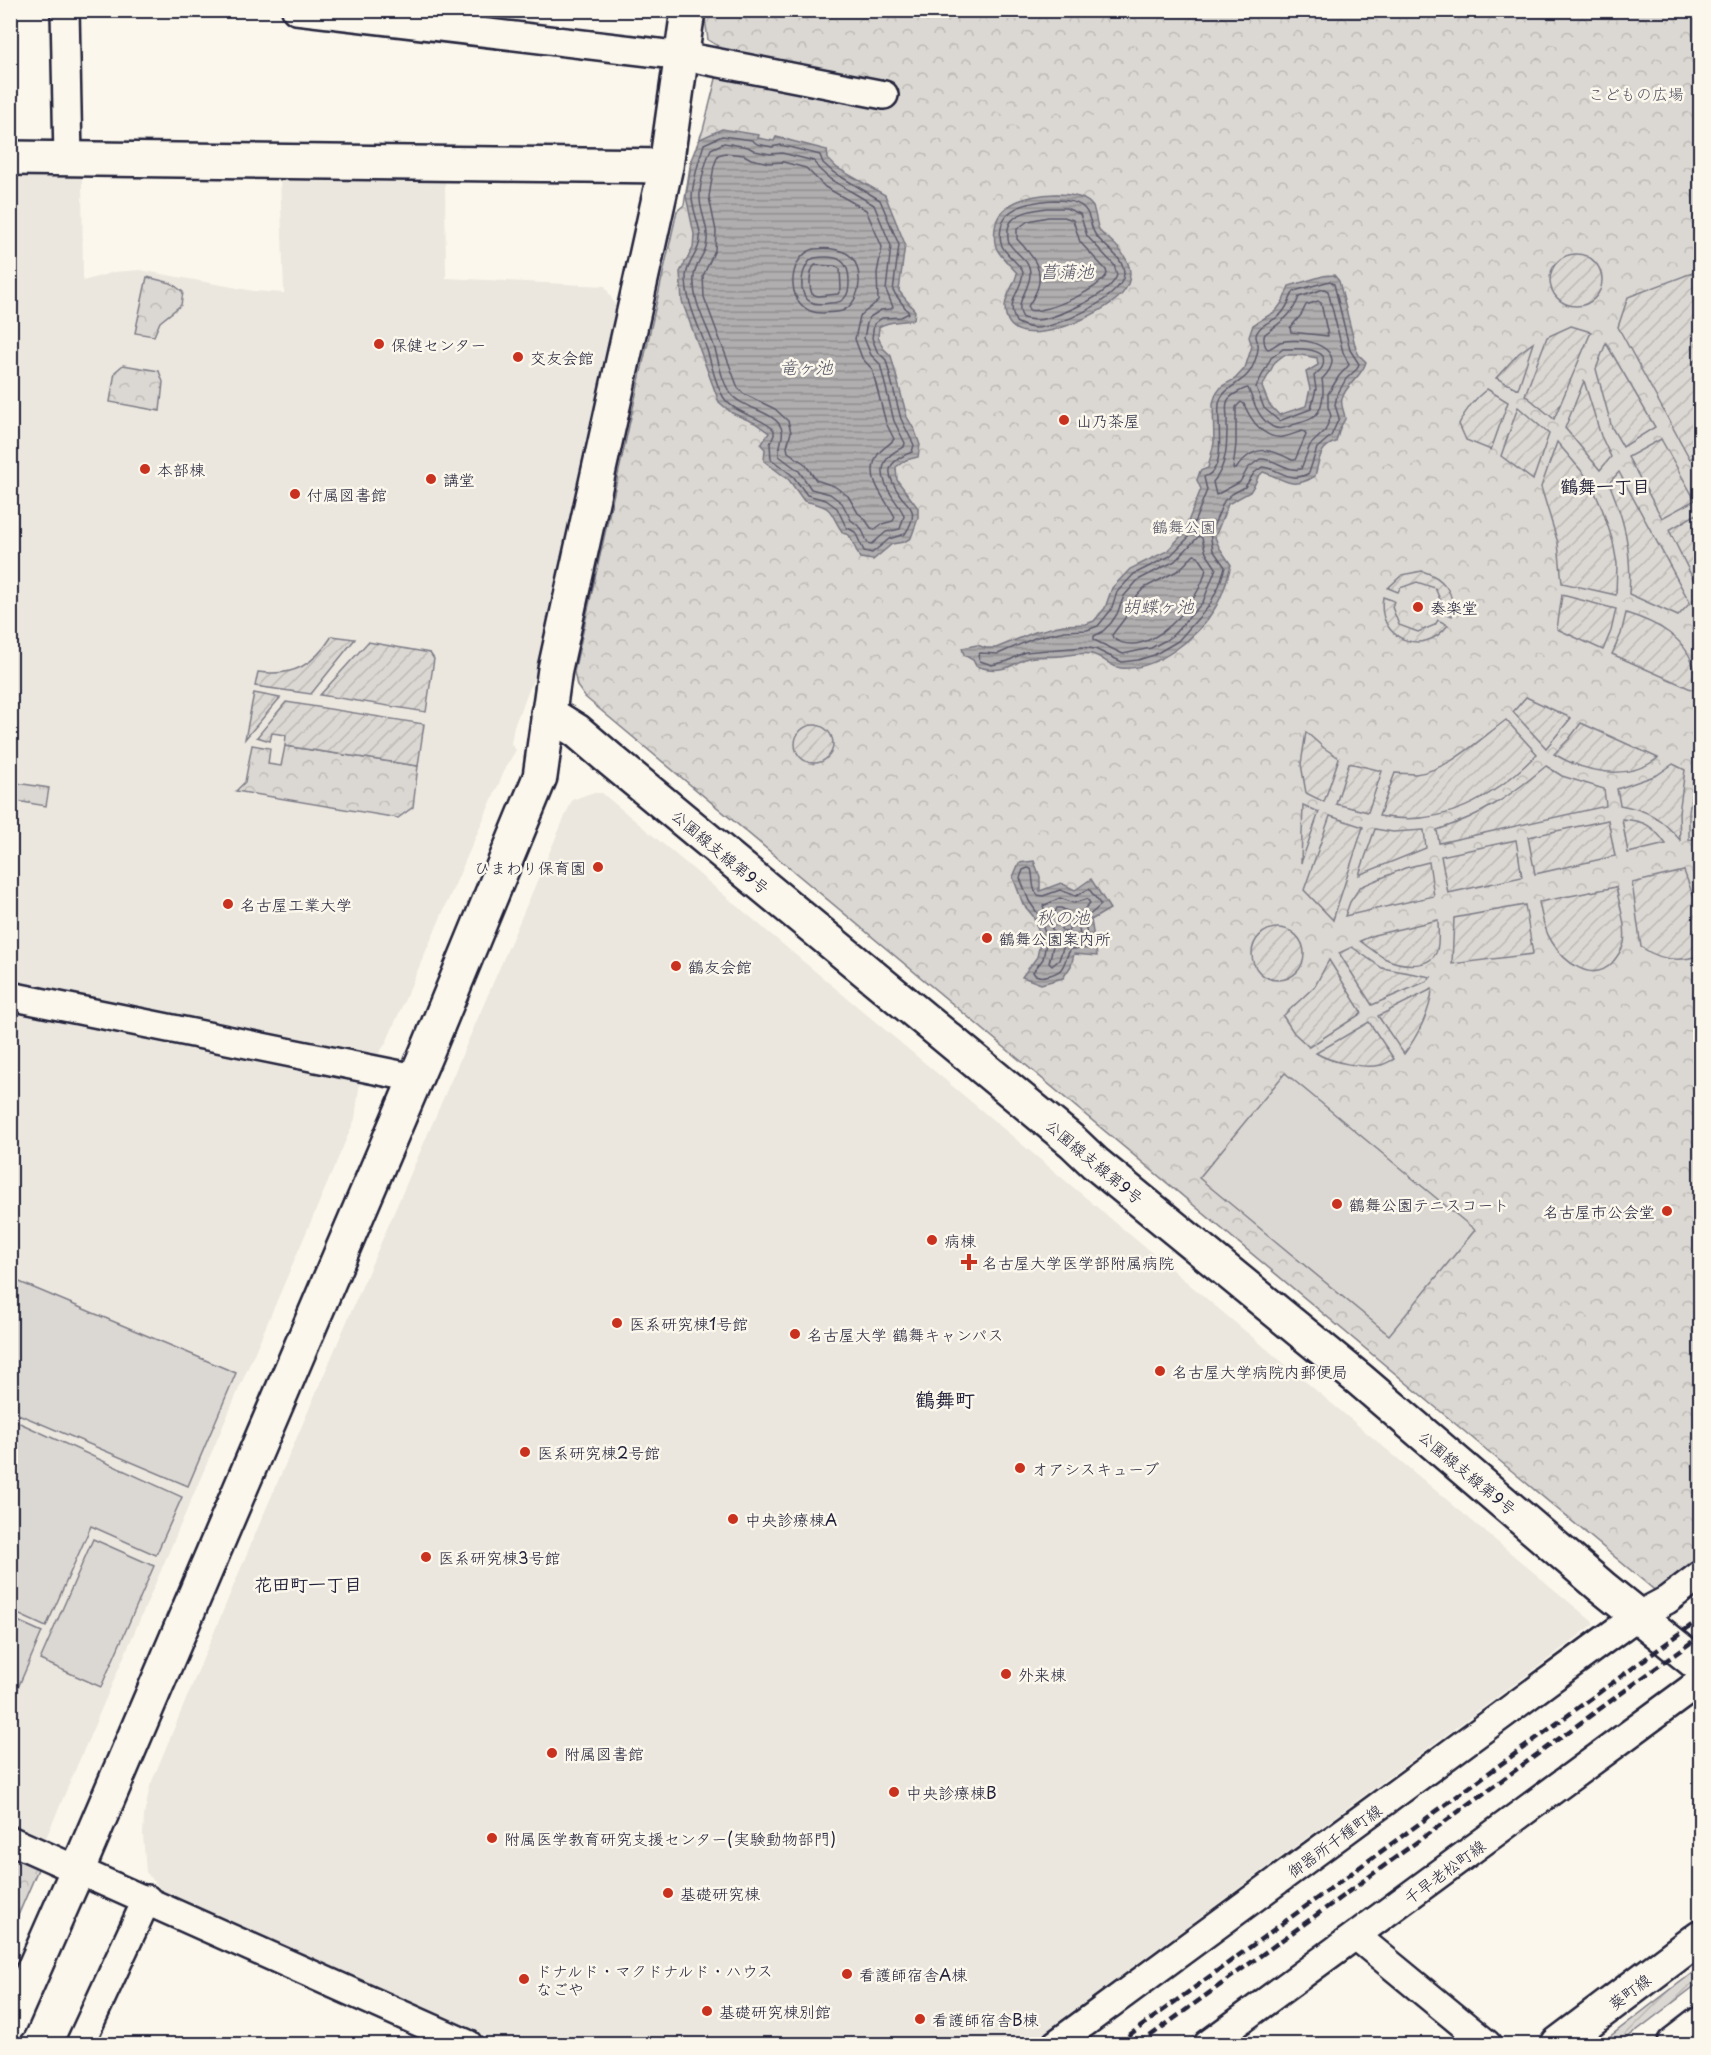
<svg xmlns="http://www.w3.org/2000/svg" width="1711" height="2055" viewBox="0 0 1711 2055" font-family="'Playpen Sans','Klee One',sans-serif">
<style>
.built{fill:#ebe7df}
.grass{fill:url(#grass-tufts);stroke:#7e7d87;stroke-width:1.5}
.forest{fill:url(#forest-crowns);stroke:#7e7d87;stroke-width:1.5}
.garden{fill:url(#garden-furrows);stroke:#7e7d87;stroke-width:1.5}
.pitch{fill:#dbd8d3;stroke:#7e7d87;stroke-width:1.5}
.water{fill:url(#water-rules);stroke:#787681;stroke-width:1.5;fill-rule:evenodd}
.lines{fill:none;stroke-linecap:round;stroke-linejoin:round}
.shore{stroke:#5b5a6a;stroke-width:1.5}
.street-casing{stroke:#22223b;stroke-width:32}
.secondary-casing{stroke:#22223b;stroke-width:38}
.street{stroke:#fbf7ec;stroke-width:27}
.secondary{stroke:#fbf7ec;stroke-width:33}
.rail{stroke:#22223b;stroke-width:4.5;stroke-dasharray:9 4.5;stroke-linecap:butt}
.poi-dot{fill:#c8321e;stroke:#fbf7ec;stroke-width:2}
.labels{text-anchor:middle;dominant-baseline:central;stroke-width:5;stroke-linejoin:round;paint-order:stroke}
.park-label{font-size:16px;fill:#505061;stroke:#fbf7ec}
.poi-label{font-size:16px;fill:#22223b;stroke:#fbf7ec;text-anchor:start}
.street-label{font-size:16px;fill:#22223b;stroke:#fbf7ec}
.water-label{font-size:18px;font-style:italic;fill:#545364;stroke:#fbf7ec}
.neighbourhood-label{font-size:18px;font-weight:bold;fill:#22223b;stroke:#fbf7ec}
.quarter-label{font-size:20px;font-weight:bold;fill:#22223b;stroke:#fbf7ec}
</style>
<defs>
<pattern id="grass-tufts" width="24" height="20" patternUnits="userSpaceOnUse" patternTransform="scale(1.5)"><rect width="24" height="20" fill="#dbd8d3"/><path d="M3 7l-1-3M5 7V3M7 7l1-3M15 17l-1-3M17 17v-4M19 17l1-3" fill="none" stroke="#bcb9b6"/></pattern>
<pattern id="forest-crowns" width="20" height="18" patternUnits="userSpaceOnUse" patternTransform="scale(1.5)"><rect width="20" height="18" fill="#dbd8d3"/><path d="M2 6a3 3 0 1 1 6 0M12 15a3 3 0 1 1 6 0" fill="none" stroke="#bcb9b6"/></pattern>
<pattern id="garden-furrows" width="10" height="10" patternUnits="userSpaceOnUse" patternTransform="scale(1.5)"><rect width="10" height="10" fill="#dbd8d3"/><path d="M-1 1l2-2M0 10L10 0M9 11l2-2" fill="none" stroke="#bcb9b6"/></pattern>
<pattern id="water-rules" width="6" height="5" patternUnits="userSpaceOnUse" patternTransform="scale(1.5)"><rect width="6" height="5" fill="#b1aeb0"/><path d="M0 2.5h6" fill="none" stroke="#908d90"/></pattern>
</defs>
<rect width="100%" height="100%" fill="#fbf7ec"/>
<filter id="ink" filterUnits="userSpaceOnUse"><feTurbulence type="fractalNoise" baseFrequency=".0167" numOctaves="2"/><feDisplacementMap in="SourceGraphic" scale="12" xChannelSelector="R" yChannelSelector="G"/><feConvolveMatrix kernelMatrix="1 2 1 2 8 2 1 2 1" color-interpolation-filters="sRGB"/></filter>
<g filter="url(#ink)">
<g class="built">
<polygon points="11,174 82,174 83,281 114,272 140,270 254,291 284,293 280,176 445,180 446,278 605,286 619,312 563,574 536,673 514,726 511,744 516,750 507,765 386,1043 360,1081 355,1119 46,1838 11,1823"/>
<polygon points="591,793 602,793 1593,1622 1593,1625 1543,1663 1039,2036 1022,2035 1009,2044 504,2044 163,1892 146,1872 143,1835 144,1816 150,1786 253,1539 572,800"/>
</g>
<polygon class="grass" points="10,782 49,788 46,806 11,800"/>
<g class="forest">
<polygon points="706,11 1700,11 1700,1563 1658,1593 585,697 577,686 574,672 677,211 684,205 691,160 703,130 717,75 718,46 708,40 705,18"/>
<polygon points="147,277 171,283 183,292 181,305 160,322 154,336 135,333"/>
<polygon points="123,365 159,371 163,382 160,411 110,402 115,372"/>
<polygon points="252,745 270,748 268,764 281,766 285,746 418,766 413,807 398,818 236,791 245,782"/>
<polygon points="11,1848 41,1862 11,1932"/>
</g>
<g class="garden">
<circle cx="1576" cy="280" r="26"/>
<polygon points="1700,270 1700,453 1690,459 1618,327 1628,297"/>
<polygon points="1571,326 1591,332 1554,419 1525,395 1547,337"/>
<polygon points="1533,343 1518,389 1496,378 1519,353"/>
<polygon points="1606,343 1655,427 1623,447 1612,428 1596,369"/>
<polygon points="1584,381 1601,436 1611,457 1600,470 1565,428"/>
<path d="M1487 389 1508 402 1491 450 1466 440 1459 424C1466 409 1474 399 1487 389Z"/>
<polygon points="1518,407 1549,434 1533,480 1501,456"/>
<polygon points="1661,439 1695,500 1662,518 1628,457"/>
<polygon points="1557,442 1590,481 1603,511 1613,542 1617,564 1616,595 1562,583 1558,543 1541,487"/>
<path d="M1619 472 1690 603 1678 616 1629 594C1632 552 1625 521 1609 483Z"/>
<polygon points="1700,512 1700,593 1669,530"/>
<path d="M1422 571C1443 577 1456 593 1452 616L1441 611 1443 606 1435 588 1417 582 1400 588 1398 592 1388 588 1402 575Z"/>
<polygon points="1562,595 1616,609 1611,631 1603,650 1557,629"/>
<path d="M1383 597 1394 601 1392 607 1399 625 1418 632 1435 625 1438 620 1448 625C1423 659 1375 638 1383 597Z"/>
<path d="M1626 613C1655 622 1688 637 1695 672 1696 677 1694 685 1693 690L1612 654 1621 634Z"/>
<path d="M332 636 355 639 311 694 255 686 258 672C293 677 314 665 332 636Z"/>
<polygon points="368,642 430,653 434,659 426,712 320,695"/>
<polygon points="254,693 280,698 245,739"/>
<polygon points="1526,697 1571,718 1546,748 1513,712"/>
<polygon points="286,702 424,724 418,766 285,746 286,735 272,733 270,741 257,737"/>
<path d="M1506 720 1537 754C1492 799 1444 828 1379 816L1395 773C1402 773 1409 774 1415 774 1448 771 1480 739 1506 720Z"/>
<path d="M1581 723 1658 758C1627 782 1584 772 1554 754L1569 739Z"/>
<circle cx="814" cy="744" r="19"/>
<polygon points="1306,732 1324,748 1339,758 1324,802 1306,793 1301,764"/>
<polygon points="1349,763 1382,771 1368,812 1336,804"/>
<path d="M1673 764 1685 770 1679 813 1680 840C1661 818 1648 810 1620 805L1617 789 1657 775Z"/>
<path d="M1546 766 1562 776 1604 789 1606 806 1439 843 1437 830C1483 815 1509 797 1546 766Z"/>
<polygon points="1694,774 1700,777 1700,837 1689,840 1689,813"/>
<polygon points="1303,805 1319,812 1301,863"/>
<polygon points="1330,816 1363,827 1333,920 1304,890"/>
<path d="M1622 819C1645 821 1652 825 1666 844L1628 853Z"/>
<polygon points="1608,820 1615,856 1535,874 1528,837"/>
<polygon points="1375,829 1393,832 1424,830 1426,848 1359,875"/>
<polygon points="1516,840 1522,877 1448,893 1441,856"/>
<polygon points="1429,862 1434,896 1345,916 1350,902 1360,887 1405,868"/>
<path d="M1684 871 1700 914V955C1679 963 1660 960 1641 947L1632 883Z"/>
<path d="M1616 887C1619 903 1627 928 1624 943 1622 950 1617 957 1612 963 1592 984 1564 962 1552 942 1544 930 1542 916 1539 902Z"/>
<polygon points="1525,905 1533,954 1452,964 1454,918"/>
<path d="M1438 920C1438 930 1440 944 1436 953 1427 970 1398 965 1384 958 1376 953 1368 947 1360 941L1374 935Z"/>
<circle cx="1278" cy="954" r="26"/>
<polygon points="1352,947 1382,968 1431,977 1427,981 1372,1005 1339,953"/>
<polygon points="1329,960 1362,1013 1309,1047 1294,1033 1283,1016 1315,986"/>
<path d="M1432 989C1431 1010 1417 1037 1404 1054L1378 1016Z"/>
<path d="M1369 1022 1394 1059C1390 1061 1385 1064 1381 1065 1364 1069 1330 1062 1316 1053Z"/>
<polygon points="1700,1967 1700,1982 1619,2044 1600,2044"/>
</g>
<g class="pitch">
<polygon points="1285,1073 1475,1230 1389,1335 1199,1178"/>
<polygon points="10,1278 236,1373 188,1486 11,1411"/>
<polygon points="11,1419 182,1497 156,1555 91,1526 46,1627 11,1611"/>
<polygon points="93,1539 154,1566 101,1687 40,1660"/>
<polygon points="11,1618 42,1632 11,1704"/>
</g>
<g class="water">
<path d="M722 129 759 135 758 138 774 141 776 137 827 150 828 159 837 168 885 195 905 244 899 291 915 311 914 319C903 323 889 320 879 327L878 337 883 348 891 356 907 417 915 431 920 445 918 457 906 460 896 467 897 480 918 508V518L911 538 904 542 892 544 873 560 860 558 849 535 843 533C827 510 837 508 804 501L789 480 764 461 765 449 761 445 769 433 755 423 732 413 719 402 682 301 680 272 693 248 694 234 686 196 692 160 700 139Z"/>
<path d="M1055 194C1067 194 1086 196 1093 207 1096 214 1096 223 1099 229 1101 234 1105 236 1109 239 1118 247 1130 260 1130 273 1130 281 1127 288 1122 294 1103 315 1006 362 1005 307 1005 295 1015 285 1017 273 1011 266 1003 259 998 251 994 245 994 236 995 228 998 201 1032 195 1055 194Z"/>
<path d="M1334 275 1339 281 1356 349 1359 355 1366 362C1361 379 1346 383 1342 399 1340 406 1345 412 1345 419L1340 428 1336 442C1319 446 1319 462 1315 476 1291 491 1285 479 1263 472L1258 477 1255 484 1250 492 1228 504 1215 537 1219 547 1231 565C1227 580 1223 595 1215 608 1198 637 1157 671 1121 668 1110 667 1103 657 1092 654 1082 652 1070 655 1060 656 1050 657 1036 656 1028 658 1024 659 1019 662 1015 664 1001 671 991 671 976 666L973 660 964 655 962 648 977 645 986 648H996L1035 632 1063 625 1086 624 1094 621 1105 608 1112 588 1130 569 1167 551 1183 534 1201 489 1197 480 1200 471 1208 468 1214 443 1213 403 1216 394 1222 386 1235 379 1245 368 1252 346 1249 337 1253 325 1276 311 1283 301 1289 286 1323 276ZM1284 355H1301L1317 358 1318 365 1306 372 1310 389 1306 406 1279 415 1269 404 1262 387 1275 362Z"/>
<polygon points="1034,861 1040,877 1040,891 1061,883 1075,890 1091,879 1110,909 1091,920 1097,956 1074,954 1071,966 1063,978 1041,984 1022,977 1037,957 1041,939 1033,916 1023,904 1013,877 1019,863"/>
</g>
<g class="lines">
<g class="shore">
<path d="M722 136 752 140 757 144 772 147 781 145 820 155 823 163 833 172 880 200 899 245 893 291 909 313 901 317 882 318 874 324 872 338 877 351 886 360 901 419 914 445 912 452C886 462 884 472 900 495 903 500 910 505 912 511 914 518 909 528 905 534L889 539 872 553 864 551 855 532 846 527 837 508 826 500 807 495 793 476 771 459 770 444 774 435V430C760 416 735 414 724 398 715 385 712 365 707 350 699 325 686 304 686 276 687 261 702 251 700 233 698 221 693 210 692 198 692 185 700 157 704 144Z"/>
<path d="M724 143 748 147 755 151 770 154 782 153 814 161 819 169 830 179 874 205 891 246 886 290 893 307 891 309 881 310 870 317 867 323 864 338 871 355 880 364 894 421 905 443 904 447C879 457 878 475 892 496 896 503 902 509 904 516L900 529 886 532 872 544 868 543 861 528 851 520 842 503 830 494 811 489 799 471 779 456C778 446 784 438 782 430 777 411 742 409 731 394 721 381 719 361 714 346 706 323 692 302 694 276 695 261 709 253 707 234 706 221 700 210 700 198 699 186 706 160 711 149Z"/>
<path d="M725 153 744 155 751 159 769 163 783 162 806 168 825 187 866 210 882 247 877 273 878 301 860 316 855 339 862 358 872 369 886 423 894 439C889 446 881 448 877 456 864 479 886 499 895 517L893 521 882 524 875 529 871 528 865 519 858 513 848 496 834 486 816 480 805 464 788 452 787 447 791 432 788 421 775 409 744 394 738 388 704 297 703 276 715 250 716 231 709 197 714 166 718 155Z"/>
<path d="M1055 200C1069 200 1085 202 1089 217 1091 223 1092 229 1095 234 1103 247 1124 256 1124 274 1123 298 1055 329 1034 328 1027 327 1021 325 1016 322 1005 299 1021 294 1023 272 1018 262 1007 256 1002 246 999 240 1000 234 1001 228 1004 205 1037 201 1055 200Z"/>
<path d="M1047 208H1066L1080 214 1087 236 1114 265 1117 275C1111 295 1057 318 1037 320 1032 320 1028 319 1023 318 1013 302 1030 291 1030 274 1031 260 1015 254 1009 243 1007 239 1008 234 1008 229 1010 213 1033 210 1047 208Z"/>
<path d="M1048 217H1064L1073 220 1080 242 1106 270 1107 274C1100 289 1046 314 1029 310L1028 307C1030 302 1033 299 1035 294 1047 271 1032 255 1017 239V229L1028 221Z"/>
<path d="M814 249C823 248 837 248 846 253 865 263 863 303 842 311 836 313 829 312 823 313 784 314 785 257 814 249Z"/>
<path d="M814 258C836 255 849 258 849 282 849 287 849 292 846 296 843 302 837 303 830 303 824 304 817 305 811 302 796 295 801 264 814 258Z"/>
<path d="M815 265 835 266 840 269 841 289 838 294 818 296 812 294C809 286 809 271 815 265Z"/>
<path d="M1330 281 1334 284 1350 350 1359 364 1357 369 1346 379 1337 395 1335 405 1339 418 1331 436 1317 448 1309 473C1289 485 1280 468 1262 467L1254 473 1245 487 1232 494 1224 501 1210 534 1213 550 1225 567 1219 586 1209 606 1178 641 1154 655 1138 660 1122 662 1095 649 1083 647 1025 652 1008 661 992 665 980 661 978 656 980 653 998 654 1037 637 1065 631 1087 630 1098 626 1111 610 1117 592 1134 574 1170 556 1188 538 1207 490 1204 477C1207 475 1210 475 1212 472 1225 459 1217 421 1219 404 1221 390 1239 384 1247 375 1253 369 1259 352 1258 344 1257 339 1254 336 1258 331 1262 323 1274 321 1280 315 1288 308 1289 299 1294 291Z"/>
<path d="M1324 289 1328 291 1343 352 1349 365 1339 376 1328 394V407L1331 416 1325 431 1310 445 1301 469C1286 472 1275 458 1260 459L1248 468 1240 482 1216 495 1213 482C1228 465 1227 441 1227 419 1227 413 1225 405 1228 400 1231 395 1243 389 1248 388 1254 402 1258 419 1273 427 1279 430 1284 428 1290 426 1297 423 1306 422 1312 418 1324 411 1324 391 1322 379 1353 349 1304 335 1280 342 1276 344 1272 348 1268 349 1264 347 1263 337 1265 334 1281 322 1292 316 1299 297Z"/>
<polygon points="1318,301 1321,303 1328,336 1291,332 1290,328 1301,315 1306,305"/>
<path d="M1283 349C1295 349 1314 347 1323 356 1325 368 1321 369 1314 376L1316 389 1311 409 1279 421 1264 408 1256 387 1271 358Z"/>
<path d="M1241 402 1244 404C1250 419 1264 440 1283 437 1289 436 1296 433 1302 431L1305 432 1306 435 1295 460H1292C1269 448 1253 444 1236 469H1233L1236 444V407Z"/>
<polygon points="1199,536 1202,538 1206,553 1216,568 1203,602 1173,635 1166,640 1151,648 1123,654 1094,640 1094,636 1102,632 1111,623 1117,614 1124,596 1138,580 1175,561"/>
<path d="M1194 555 1198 556 1206 568C1202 600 1148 664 1113 638L1112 635 1125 618 1132 601 1144 588 1179 570Z"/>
<path d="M1028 868 1031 869C1034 878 1031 889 1038 895L1043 896 1060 890 1076 896 1089 889 1101 905 1085 919 1088 948 1071 949C1062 961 1068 970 1050 975 1043 977 1041 977 1035 975L1033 972 1043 959 1047 938 1038 914 1029 901 1020 878 1023 870Z"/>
<path d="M1060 898 1074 903 1087 899 1090 903C1073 920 1079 916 1080 939L1064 945 1059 960 1052 966 1049 963 1055 937 1043 906Z"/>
<polygon points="1057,908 1061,908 1069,912 1069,930 1068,932 1062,931 1055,912"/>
</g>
<g class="street-casing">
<g id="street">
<polyline points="65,10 68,159"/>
<polyline points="296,10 683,56 884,95"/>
<polyline points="10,996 415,1078"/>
<polyline points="10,1840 468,2044"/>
<polyline points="1356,1936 1487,2044"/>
<polyline points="80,2044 147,1899"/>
<polyline points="1056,2044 1600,1643 1637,1616 1667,1600 1700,1575"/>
<polyline points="1208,2044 1700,1682"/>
</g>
</g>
<g class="secondary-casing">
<g id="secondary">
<polyline points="10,158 666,166"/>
<polyline points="548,713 577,731 611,760 1073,1142 1095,1163 1359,1379 1602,1587 1700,1666"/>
<polyline points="10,2023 78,1869 426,1054 540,777 555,669 666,166 688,10"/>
<polyline points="1558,2044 1700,1937"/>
<polyline points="1674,2044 1700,2024"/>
</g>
</g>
<use href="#street" class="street"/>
<use href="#secondary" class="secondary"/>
<g class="rail">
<polyline points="1117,2044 1700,1619"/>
<polyline points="1139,2044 1700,1636"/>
</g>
</g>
</g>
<g class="poi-dot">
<circle cx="379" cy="344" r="6"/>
<circle cx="518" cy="357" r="6"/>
<circle cx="1064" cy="420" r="6"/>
<circle cx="145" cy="469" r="6"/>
<circle cx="431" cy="479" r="6"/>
<circle cx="295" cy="494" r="6"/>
<circle cx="1418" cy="607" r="6"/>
<circle cx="598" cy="867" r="6"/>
<circle cx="228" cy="904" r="6"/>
<circle cx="987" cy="938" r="6"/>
<circle cx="676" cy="966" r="6"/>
<circle cx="1337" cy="1204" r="6"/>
<circle cx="1667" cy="1211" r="6"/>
<circle cx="932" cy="1240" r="6"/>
<path d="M966 1253h6v6h6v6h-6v6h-6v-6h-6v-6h6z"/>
<circle cx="617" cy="1323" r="6"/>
<circle cx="795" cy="1334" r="6"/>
<circle cx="1160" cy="1371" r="6"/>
<circle cx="525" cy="1452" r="6"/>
<circle cx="1020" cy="1468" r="6"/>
<circle cx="733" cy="1519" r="6"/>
<circle cx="426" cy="1557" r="6"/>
<circle cx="1006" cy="1674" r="6"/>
<circle cx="552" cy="1753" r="6"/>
<circle cx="894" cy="1792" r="6"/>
<circle cx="492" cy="1838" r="6"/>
<circle cx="668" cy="1893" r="6"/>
<circle cx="847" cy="1974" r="6"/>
<circle cx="524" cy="1979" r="6"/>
<circle cx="707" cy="2011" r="6"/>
<circle cx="920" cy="2019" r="6"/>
</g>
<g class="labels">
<g class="park-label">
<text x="1636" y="93">こどもの広場</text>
<text x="1184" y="526">鶴舞公園</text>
</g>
<g class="poi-label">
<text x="391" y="344">保健センター</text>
<text x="530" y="357">交友会館</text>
<text x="1076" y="420">山乃茶屋</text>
<text x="157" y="469">本部棟</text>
<text x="443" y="479">講堂</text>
<text x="307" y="494">付属図書館</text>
<text x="1430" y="607">奏楽堂</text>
<text x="586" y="867" text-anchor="end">ひまわり保育園</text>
<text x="240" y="904">名古屋工業大学</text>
<text x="999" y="938">鶴舞公園案内所</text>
<text x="688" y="966">鶴友会館</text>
<text x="1349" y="1204">鶴舞公園テニスコート</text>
<text x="1655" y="1211" text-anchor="end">名古屋市公会堂</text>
<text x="944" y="1240">病棟</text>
<text x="982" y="1262">名古屋大学医学部附属病院</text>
<text x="629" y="1323">医系研究棟1号館</text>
<text x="807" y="1334">名古屋大学 鶴舞キャンパス</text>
<text x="1172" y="1371">名古屋大学病院内郵便局</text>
<text x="537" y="1452">医系研究棟2号館</text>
<text x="1032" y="1468">オアシスキューブ</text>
<text x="745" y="1519">中央診療棟A</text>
<text x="438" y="1557">医系研究棟3号館</text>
<text x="1018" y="1674">外来棟</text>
<text x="564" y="1753">附属図書館</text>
<text x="906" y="1792">中央診療棟B</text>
<text x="504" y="1838">附属医学教育研究支援センター(実験動物部門)</text>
<text x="680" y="1893">基礎研究棟</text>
<text x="536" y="1970">ドナルド・マクドナルド・ハウス<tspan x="536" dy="18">なごや</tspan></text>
<text x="859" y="1974">看護師宿舎A棟</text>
<text x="719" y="2011">基礎研究棟別館</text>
<text x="932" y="2019">看護師宿舎B棟</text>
</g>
<g class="street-label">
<text transform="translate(721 851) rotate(40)">公園線支線第9号</text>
<text transform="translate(1095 1161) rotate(40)">公園線支線第9号</text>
<text transform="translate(1468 1472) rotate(40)">公園線支線第9号</text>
<text transform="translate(1334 1840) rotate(-36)">御器所千種町線</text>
<text transform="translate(1444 1871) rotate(-36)">千早老松町線</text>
<text transform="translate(1629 1991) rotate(-37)">葵町線</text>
</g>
<g class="water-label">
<text x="1067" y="270">菖蒲池</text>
<text x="806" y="366">竜ヶ池</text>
<text x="1158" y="605">胡蝶ヶ池</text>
<text x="1063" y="916">秋の池</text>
</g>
<g class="neighbourhood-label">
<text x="1605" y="485">鶴舞一丁目</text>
<text x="308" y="1583">花田町一丁目</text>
</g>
<g class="quarter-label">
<text x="945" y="1399">鶴舞町</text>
</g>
</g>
<rect width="1711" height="2055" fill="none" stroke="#fbf7ec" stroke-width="36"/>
<rect x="18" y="18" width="1675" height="2019" fill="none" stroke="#22223b" stroke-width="2" filter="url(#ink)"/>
</svg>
